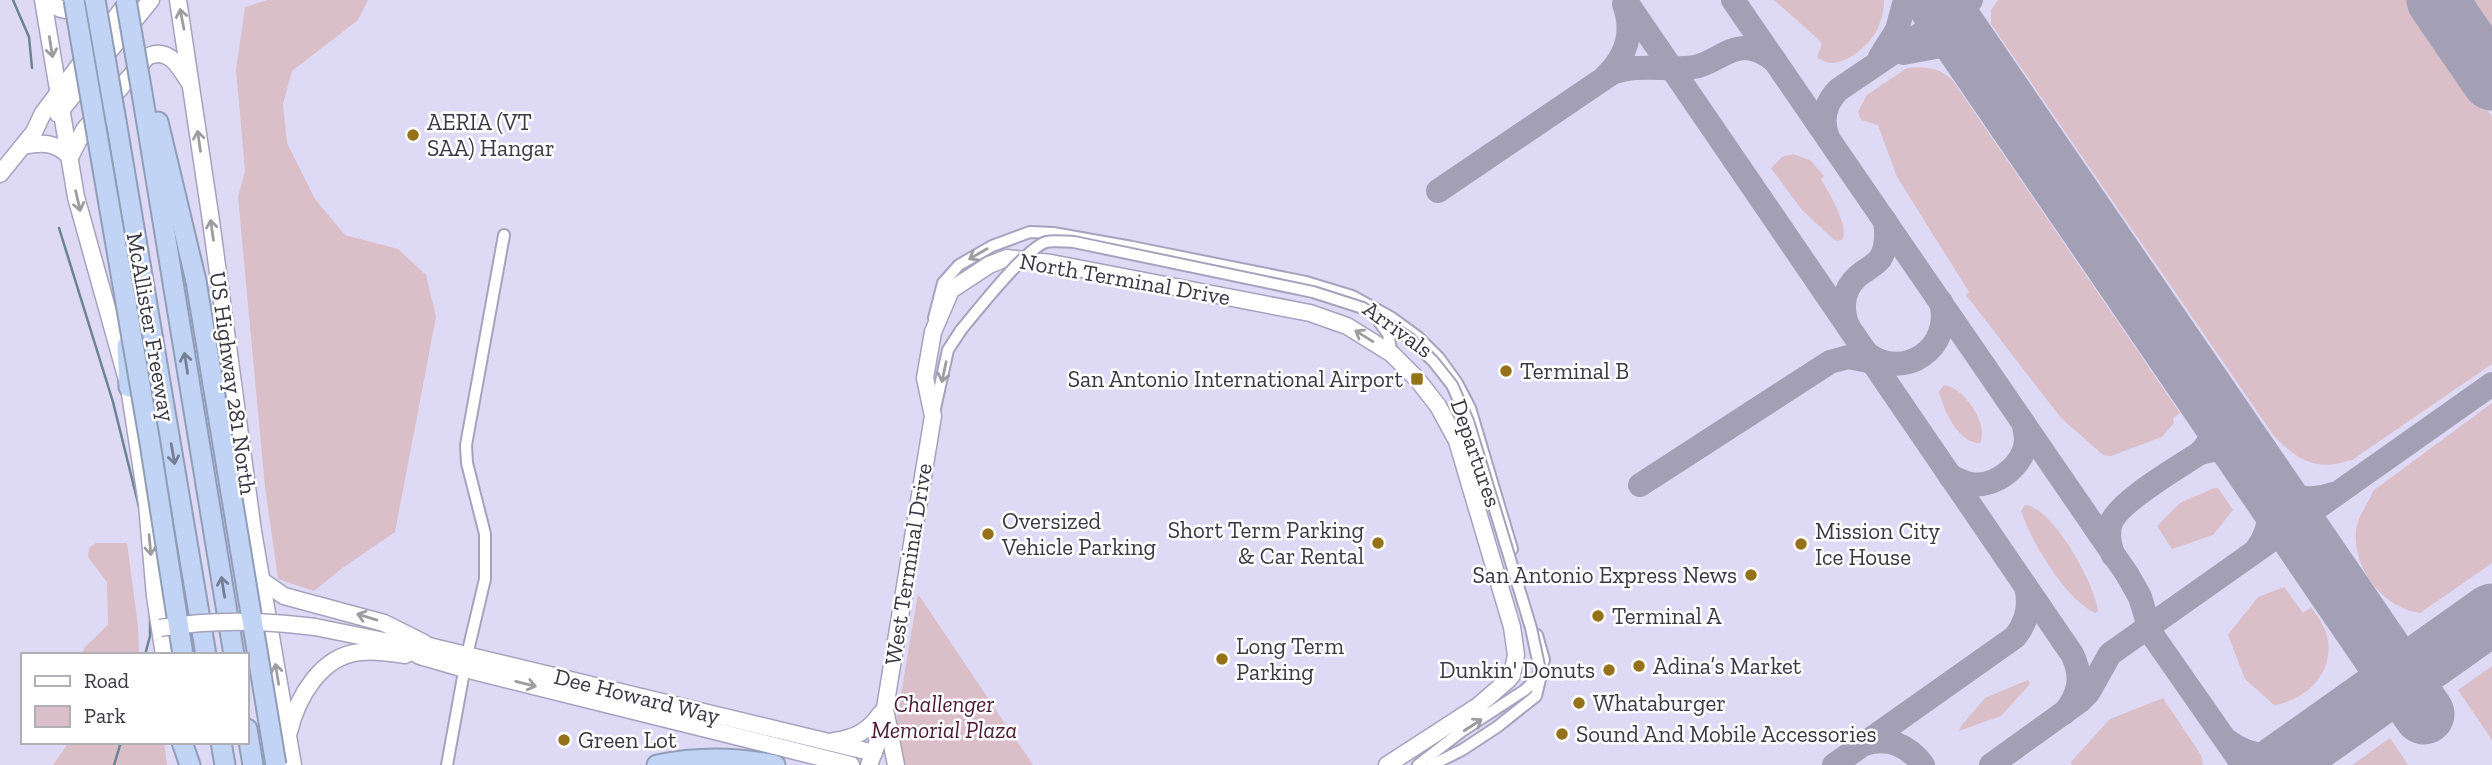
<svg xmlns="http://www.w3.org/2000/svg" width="2492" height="765" viewBox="0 0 2492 765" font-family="'Zilla Slab',serif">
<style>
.green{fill:#dabec8}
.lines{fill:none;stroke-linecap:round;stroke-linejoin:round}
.stream{stroke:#6a8495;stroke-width:2.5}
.taxiway{stroke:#a3a0b6;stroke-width:24}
.runway{stroke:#a3a0b6;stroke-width:61}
.street-casing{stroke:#a6a2bd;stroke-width:14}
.secondary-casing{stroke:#a6a2bd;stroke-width:19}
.highway-casing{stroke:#919db7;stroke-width:23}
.street{stroke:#fff;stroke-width:10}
.secondary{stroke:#fff;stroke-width:16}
.highway{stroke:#c1d4f6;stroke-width:19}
.street-bridge-casing{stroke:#a6a2bd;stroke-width:14;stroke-linecap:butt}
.secondary-bridge-casing{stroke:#a6a2bd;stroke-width:19;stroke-linecap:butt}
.highway-bridge-casing{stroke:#919db7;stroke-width:23;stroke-linecap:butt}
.street-bridge{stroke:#fff;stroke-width:10}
.secondary-bridge{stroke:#fff;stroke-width:16}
.highway-bridge{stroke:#c1d4f6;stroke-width:19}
.oneway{stroke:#9c9ca1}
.oneway2{stroke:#767e94}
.poi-dot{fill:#95711a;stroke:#fff;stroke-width:2.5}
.labels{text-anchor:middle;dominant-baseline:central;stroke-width:5;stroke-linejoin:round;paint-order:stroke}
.poi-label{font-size:23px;fill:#393843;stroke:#fff;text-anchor:start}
.street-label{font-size:23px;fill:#393843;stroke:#fff}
.park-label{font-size:23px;font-style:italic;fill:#4a1931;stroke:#fff}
</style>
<rect width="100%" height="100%" fill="#dedaf6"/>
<g class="green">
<polygon points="268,0 368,0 358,20 292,71 283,104 287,143 315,199 345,235 398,249 426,275 436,317 395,532 341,569 314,591 278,579 265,487 238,197 245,171 236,70 245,7"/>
<path d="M1774 0H1884C1884 11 1881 22 1876 32 1866 49 1836 74 1817 57L1822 44 1818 39Z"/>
<path d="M1998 0H2412L2492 117V364L2352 460C2347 460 2342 463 2336 464 2308 468 2292 454 2274 436L1991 24V10Z"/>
<polygon points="2462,0 2492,0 2492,43"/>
<path d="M1907 68C1923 67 1941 67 1953 81L2180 413 2173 418 2174 423 2162 437 2111 456 2103 455 2061 418 1966 295 1969 292 1897 177 1878 125 1861 120 1858 112 1867 95Z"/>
<path d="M1793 154 1810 160 1824 176 1821 179C1828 192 1850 226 1842 240L1836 241 1832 238 1802 210 1771 168 1782 157Z"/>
<path d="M1944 385C1964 388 1989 423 1980 443 1958 443 1944 411 1939 392Z"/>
<path d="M2492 403V563L2420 613C2383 608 2352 568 2356 530 2358 515 2369 503 2373 491Z"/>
<polygon points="2214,488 2218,488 2233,510 2213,535 2172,549 2157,526 2180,503"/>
<path d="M2025 505C2053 507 2095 585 2098 611L2095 613C2065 599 2031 541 2021 511Z"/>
<polygon points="96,543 127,543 138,626 139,655 81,655 85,647 108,625 107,582 88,557 89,548"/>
<path d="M2284 587 2303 613 2311 607C2316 614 2322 622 2325 630 2339 667 2309 700 2274 705L2245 679 2228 635 2258 597Z"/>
<polygon points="918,594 1033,765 905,765 894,751 895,729"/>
<polygon points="2492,666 2492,740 2458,690"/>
<polygon points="2028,680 2030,683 2029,685 2001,716 1959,731 1961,726 1985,698"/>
<polygon points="2163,698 2201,755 2203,765 2072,765 2071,762 2110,719"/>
<polygon points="2390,738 2408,765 2352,765"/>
<polygon points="69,742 164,742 167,765 53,765"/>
</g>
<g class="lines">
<g class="stream">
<polyline points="13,0 29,37 32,68"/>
<polyline points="59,228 113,402 140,511"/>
<polyline points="145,655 150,636 150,615"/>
<polyline points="114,765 121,742"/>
</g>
<g class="taxiway">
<path d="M1625 0 2072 654C2083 676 2080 694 2064 713"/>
<polyline points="1733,0 2127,574 2140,597 2151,633 2243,765"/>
<polyline points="1903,53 1947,45 1973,54"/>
<polyline points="1880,57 1897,30 1905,0"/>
<path d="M1606 76C1627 56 1634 31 1624 4"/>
<path d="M1828 138C1821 119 1825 104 1838 90L1971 0"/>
<path d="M1438 191 1612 73C1639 63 1667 71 1694 67 1713 64 1726 48 1745 48 1757 48 1766 54 1775 61"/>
<path d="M1848 326C1841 308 1843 289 1858 276 1865 270 1874 266 1880 259 1887 248 1887 234 1885 221"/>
<path d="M1866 353C1904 382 1953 348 1941 302"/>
<path d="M2200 453C2221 446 2236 450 2253 464"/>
<path d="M1950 476C1957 479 1964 483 1971 484 1995 488 2025 465 2026 440 2026 435 2024 429 2024 424"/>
<path d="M2263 478C2283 496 2307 504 2333 494"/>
<polyline points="1640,485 1830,362 1848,357 1878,363"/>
<path d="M2256 550C2273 528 2273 503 2263 478"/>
<path d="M2113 555C2110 544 2107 534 2111 523 2119 501 2179 467 2200 453 2214 438 2216 426 2214 406"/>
<path d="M2228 741C2254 761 2280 757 2308 744"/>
<path d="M1865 744C1888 736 1909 746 1923 765"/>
<path d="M1834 765 2015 637C2027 622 2031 606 2026 587"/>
<polyline points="1991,765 2080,701 2088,693 2110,654 2492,384"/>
</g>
<g class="runway">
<polyline points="1936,0 2424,714"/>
<polyline points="2437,0 2492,80"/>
<polyline points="2279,765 2492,614"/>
</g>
<g class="street-casing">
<g id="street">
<polyline points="1375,316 1388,334 1392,354"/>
<polyline points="934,318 943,283 959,265 992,246 1030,232 1053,233 1132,247 1306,282 1352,296 1392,318 1418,337 1439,358 1457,383 1470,408 1512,549"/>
<polyline points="934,413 948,350 961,330"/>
<polyline points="447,765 467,655 485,579 485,534 467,463 466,445 504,235"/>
<polyline points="1418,765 1462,731 1525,690 1537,678 1544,660 1537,635"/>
<polyline points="1432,765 1462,750 1497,727 1536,696 1541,675"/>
</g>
</g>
<g class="secondary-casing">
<g id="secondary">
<polyline points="43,0 76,197 129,387 147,504 155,596 164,655"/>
<path d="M50 0C57 12 73 13 85 6"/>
<polyline points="178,0 211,221 253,531 293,765"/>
<polyline points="58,114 151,0"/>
<path d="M23 146C43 142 56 142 70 157L84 130 147 57C168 46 179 66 189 82"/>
<polyline points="0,174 34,132 43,113 129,0"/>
<polyline points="261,580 284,596 384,623 424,643"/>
<polyline points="315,627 399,644 429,646 874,753"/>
<polyline points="401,646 420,656 465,669 851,765"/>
<polyline points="886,714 896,765"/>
<path d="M289 732C297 698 321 655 361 652 376 650 391 653 405 655"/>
<path d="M834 741C855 738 869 731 881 713"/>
<polyline points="869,765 877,744 885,708 933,416 925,378 933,332 951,290 989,265 1007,258 1051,263 1310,313 1347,326 1392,354 1417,379 1438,406 1457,441 1512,627 1516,655 1512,675 1508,680 1478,706 1387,765"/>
</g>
</g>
<g class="highway-casing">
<g id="highway">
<polyline points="142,93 234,655"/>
<polyline points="116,121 206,655"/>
<polyline points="158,122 196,281"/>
<polyline points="127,346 129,387"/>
<polyline points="247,729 253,765"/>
<polyline points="182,742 190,765"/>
<polyline points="221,742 225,765"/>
<path d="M657 765C696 757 735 757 775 765"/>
</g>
</g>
<use href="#street" class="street"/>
<use href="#secondary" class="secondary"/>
<use href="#highway" class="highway"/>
<g class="street-bridge-casing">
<path id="street-bridge" d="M961 330C977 311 1026 248 1046 242 1054 240 1066 242 1074 242L1313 292 1363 308 1409 338 1433 361 1452 385 1468 421 1531 628 1541 675"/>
</g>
<g class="secondary-bridge-casing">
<path id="secondary-bridge" d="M160 628C213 619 262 620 315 627"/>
</g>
<g class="highway-bridge-casing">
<g id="highway-bridge">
<polyline points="74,0 150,443 183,655"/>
<polyline points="95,0 116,121"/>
<polyline points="126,0 142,93"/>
<polyline points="196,281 276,765"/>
</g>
</g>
<use href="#street-bridge" class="street-bridge"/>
<use href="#secondary-bridge" class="secondary-bridge"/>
<use href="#highway-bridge" class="highway-bridge"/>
</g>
<defs><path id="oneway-shaft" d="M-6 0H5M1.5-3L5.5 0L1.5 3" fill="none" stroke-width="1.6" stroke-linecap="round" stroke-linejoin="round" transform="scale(1.75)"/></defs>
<g class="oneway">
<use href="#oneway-shaft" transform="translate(182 19) rotate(-101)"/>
<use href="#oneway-shaft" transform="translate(51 47) rotate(81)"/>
<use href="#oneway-shaft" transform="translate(199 141) rotate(-98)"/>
<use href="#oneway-shaft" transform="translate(78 201) rotate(77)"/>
<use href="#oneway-shaft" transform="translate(212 230) rotate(-98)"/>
<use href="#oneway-shaft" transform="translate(978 254) rotate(150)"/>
<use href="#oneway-shaft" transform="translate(1364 336) rotate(-148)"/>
<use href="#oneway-shaft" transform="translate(944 372) rotate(102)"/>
<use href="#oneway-shaft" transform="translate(150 545) rotate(85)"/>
<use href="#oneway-shaft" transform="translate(367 617) rotate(-163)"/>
<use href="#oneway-shaft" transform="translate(277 674) rotate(-99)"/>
<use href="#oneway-shaft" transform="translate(526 684) rotate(14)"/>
<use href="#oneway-shaft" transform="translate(1473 725) rotate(-33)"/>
</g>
<g class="oneway2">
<use href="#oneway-shaft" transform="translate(186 363) rotate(-99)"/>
<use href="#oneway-shaft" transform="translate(173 454) rotate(80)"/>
<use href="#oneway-shaft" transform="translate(223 587) rotate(-99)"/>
</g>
<g class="poi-dot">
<circle cx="413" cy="135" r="7"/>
<circle cx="1506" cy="371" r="7"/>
<rect x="1410" y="372" width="14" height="14" rx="3.5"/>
<circle cx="988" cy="534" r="7"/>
<circle cx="1378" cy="543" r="7"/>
<circle cx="1801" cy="544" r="7"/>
<circle cx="1751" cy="575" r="7"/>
<circle cx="1598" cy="616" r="7"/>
<circle cx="1222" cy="659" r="7"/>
<circle cx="1639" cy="666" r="7"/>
<circle cx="1609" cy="670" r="7"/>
<circle cx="1579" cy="703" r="7"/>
<circle cx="1562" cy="734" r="7"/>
<circle cx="564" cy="740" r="7"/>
</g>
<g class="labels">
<g class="poi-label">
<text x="427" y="122">AERIA (VT<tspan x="427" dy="26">SAA) Hangar</tspan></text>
<text x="1520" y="371">Terminal B</text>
<text x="1403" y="379" text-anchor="end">San Antonio International Airport</text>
<text x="1002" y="521">Oversized<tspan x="1002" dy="26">Vehicle Parking</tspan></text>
<text x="1364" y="530" text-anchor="end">Short Term Parking<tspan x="1364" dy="26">&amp; Car Rental</tspan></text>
<text x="1815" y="531">Mission City<tspan x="1815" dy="26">Ice House</tspan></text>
<text x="1737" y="575" text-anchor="end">San Antonio Express News</text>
<text x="1612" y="616">Terminal A</text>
<text x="1236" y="646">Long Term<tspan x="1236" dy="26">Parking</tspan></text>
<text x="1653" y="666">Adina’s Market</text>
<text x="1595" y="670" text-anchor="end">Dunkin' Donuts</text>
<text x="1593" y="703">Whataburger</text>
<text x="1576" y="734">Sound And Mobile Accessories</text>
<text x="578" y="740">Green Lot</text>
</g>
<g class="street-label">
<text transform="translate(1125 279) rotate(10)">North Terminal Drive</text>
<text transform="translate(151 327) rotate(80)">McAllister Freeway</text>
<text transform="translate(1398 329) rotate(36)">Arrivals</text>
<text transform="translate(233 383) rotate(82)">US Highway 281 North</text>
<text transform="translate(1476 453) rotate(71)">Departures</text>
<text transform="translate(908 564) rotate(-81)">West Terminal Drive</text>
<text transform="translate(637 696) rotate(14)">Dee Howard Way</text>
</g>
<g class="park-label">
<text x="944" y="704">Challenger<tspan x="944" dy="26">Memorial Plaza</tspan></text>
</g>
</g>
<rect x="21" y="653" width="228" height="91" fill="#ffffff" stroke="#b0afb4" stroke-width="2"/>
<rect x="35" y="676" width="35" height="10" fill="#ffffff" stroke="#b0afb4" stroke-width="2"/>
<text x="84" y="688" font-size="21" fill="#393843">Road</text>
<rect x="35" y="706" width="35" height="21" fill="#dabec8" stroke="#b0afb4" stroke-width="2"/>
<text x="84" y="723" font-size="21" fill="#393843">Park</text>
</svg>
